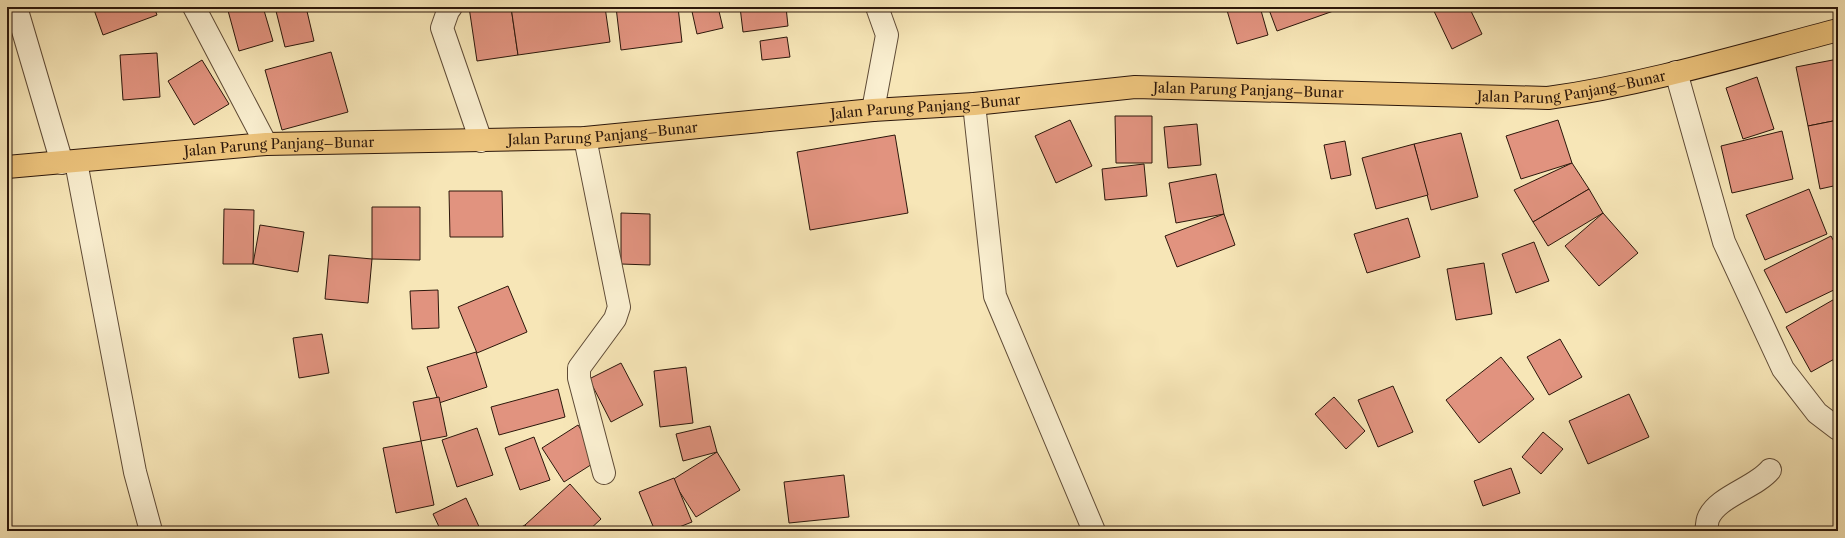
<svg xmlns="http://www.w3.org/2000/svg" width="1845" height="538" viewBox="0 0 1845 538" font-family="'Libre Caslon Text',serif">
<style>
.building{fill:#e1937f;stroke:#2c170b}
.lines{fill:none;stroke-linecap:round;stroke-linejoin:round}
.minor-casing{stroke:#5f4b36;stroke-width:24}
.major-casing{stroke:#2c170b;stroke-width:24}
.minor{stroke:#faefd0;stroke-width:22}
.major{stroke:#ecc37c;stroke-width:22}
.labels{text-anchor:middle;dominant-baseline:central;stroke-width:3;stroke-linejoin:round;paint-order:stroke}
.street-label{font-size:14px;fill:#2c170b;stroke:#faefd0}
</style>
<rect width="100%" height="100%" fill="#f7e6b7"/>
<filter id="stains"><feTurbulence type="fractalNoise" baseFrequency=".005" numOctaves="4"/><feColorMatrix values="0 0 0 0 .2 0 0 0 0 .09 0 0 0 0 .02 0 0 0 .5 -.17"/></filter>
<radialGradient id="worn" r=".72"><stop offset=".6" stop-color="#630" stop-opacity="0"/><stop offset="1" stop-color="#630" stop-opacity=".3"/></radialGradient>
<g class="building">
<polygon points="93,7 154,7 157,15 103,35"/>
<polygon points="227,7 263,7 273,41 239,51"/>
<polygon points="275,7 306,7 314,41 285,47"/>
<polygon points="469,7 511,7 518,55 477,61"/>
<polygon points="511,7 605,7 610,42 518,55"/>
<polygon points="616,7 678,7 682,42 621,50"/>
<polygon points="691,7 718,7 723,28 697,34"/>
<polygon points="740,7 786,7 788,26 743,32"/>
<polygon points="1226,7 1260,7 1268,35 1237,44"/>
<polygon points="1268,7 1338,7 1339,9 1277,31"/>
<polygon points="1432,7 1469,7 1482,34 1452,49"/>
<polygon points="787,37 790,57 762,60 760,41"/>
<polygon points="331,52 348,112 282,130 265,70"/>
<polygon points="157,53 160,97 123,100 120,55"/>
<polygon points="1838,59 1838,120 1808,126 1796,67"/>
<polygon points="202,60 229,104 194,125 168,81"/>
<polygon points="1757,77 1774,129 1743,139 1726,88"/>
<polygon points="1115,116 1152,116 1152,163 1116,163"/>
<polygon points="1070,120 1092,166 1056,183 1035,136"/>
<polygon points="1558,120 1572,163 1521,179 1506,136"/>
<polygon points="1838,120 1838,185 1820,189 1808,126"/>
<polygon points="1197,124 1201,165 1168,168 1164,127"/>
<polygon points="1782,131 1793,179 1732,193 1721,146"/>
<polygon points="1461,133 1478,197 1431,210 1414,144"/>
<polygon points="895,135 908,213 810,230 797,152"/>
<polygon points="1345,141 1351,175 1331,179 1324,145"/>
<polygon points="1414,144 1428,195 1376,209 1362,158"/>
<polygon points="1572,163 1589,189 1533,222 1514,190"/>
<polygon points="1144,164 1147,196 1105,200 1102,169"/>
<polygon points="1216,174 1224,214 1176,223 1169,183"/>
<polygon points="1589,189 1603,213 1548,246 1533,222"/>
<polygon points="1809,189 1827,234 1765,260 1746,215"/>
<polygon points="449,191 502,191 503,237 450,237"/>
<polygon points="372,207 420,207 420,260 372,259"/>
<polygon points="224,209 254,210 253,264 223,264"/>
<polygon points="621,213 650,214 650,265 621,264"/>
<polygon points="1603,213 1638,253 1599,286 1565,246"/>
<polygon points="1224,214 1235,245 1177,267 1165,236"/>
<polygon points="1408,218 1420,257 1367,273 1354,234"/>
<polygon points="260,225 304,232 298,272 253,264"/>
<polygon points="1831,236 1838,249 1838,288 1786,313 1764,270"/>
<polygon points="1534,242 1549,281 1516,293 1502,254"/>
<polygon points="329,255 372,259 368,303 325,299"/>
<polygon points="1484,263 1492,314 1456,320 1447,269"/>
<polygon points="508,286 527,332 477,353 458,307"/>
<polygon points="438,290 439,328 412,329 410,291"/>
<polygon points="1838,297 1838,357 1811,372 1786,327"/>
<polygon points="322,334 329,373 299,378 293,338"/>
<polygon points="1560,339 1582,377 1549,395 1527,357"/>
<polygon points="476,352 487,387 439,403 427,367"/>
<polygon points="1501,357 1534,399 1479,443 1446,400"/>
<polygon points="621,363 643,405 611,422 589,379"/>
<polygon points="686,367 693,423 660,427 654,371"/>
<polygon points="1393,386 1413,432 1378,447 1358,400"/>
<polygon points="558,389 565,417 499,435 491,407"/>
<polygon points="1629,394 1649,437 1588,464 1569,421"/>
<polygon points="439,397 447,436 421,441 413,402"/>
<polygon points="1334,397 1365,431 1346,449 1315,414"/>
<polygon points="578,425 600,459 564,482 542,448"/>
<polygon points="710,426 717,452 683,461 676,434"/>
<polygon points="477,428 493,475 457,487 442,440"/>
<polygon points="1543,432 1563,449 1541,474 1522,457"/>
<polygon points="534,437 550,480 520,490 505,448"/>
<polygon points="421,441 434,505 396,513 383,448"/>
<polygon points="717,452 740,490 696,517 672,480"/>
<polygon points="1511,468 1520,493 1483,506 1474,481"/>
<polygon points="844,475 849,517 789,523 784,482"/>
<polygon points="674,478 692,522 669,531 655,531 639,492"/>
<polygon points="570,484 601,519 588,531 531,531 525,525"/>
<polygon points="466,498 481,531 441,531 433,514"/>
<polygon points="525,525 529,531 514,531"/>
</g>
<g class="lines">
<g class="minor-casing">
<g id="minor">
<polyline points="16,7 62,163"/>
<polyline points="194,7 266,144"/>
<polyline points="451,7 448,11 442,28 481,141"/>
<polyline points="1676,72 1724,242 1783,369 1817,413 1838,429"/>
<polyline points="974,104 995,296 1094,531"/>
<polyline points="873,110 887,35 877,7"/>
<polyline points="585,138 619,307 615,319 579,368 579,378 604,473"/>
<polyline points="76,162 135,472 151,531"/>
<path d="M1706 531C1707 527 1707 522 1708 519 1716 497 1755 488 1770 470"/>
</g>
</g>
<g class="major-casing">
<g id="major">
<path id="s1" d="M7 167 266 144 585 138 873 110 974 104 1135 87 1548 98C1647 84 1742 55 1838 30"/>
</g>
</g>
<use href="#minor" class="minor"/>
<use href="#major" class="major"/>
</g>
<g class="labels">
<g class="street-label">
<text stroke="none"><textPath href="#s1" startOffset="1569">Jalan Parung Panjang–Bunar</textPath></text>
<text stroke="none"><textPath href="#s1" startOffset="1245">Jalan Parung Panjang–Bunar</textPath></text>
<text stroke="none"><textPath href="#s1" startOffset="921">Jalan Parung Panjang–Bunar</textPath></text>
<text stroke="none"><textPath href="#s1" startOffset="597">Jalan Parung Panjang–Bunar</textPath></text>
<text stroke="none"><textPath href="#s1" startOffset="273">Jalan Parung Panjang–Bunar</textPath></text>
</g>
</g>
<rect width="1845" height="538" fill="none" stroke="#f7e6b7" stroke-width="24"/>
<rect x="8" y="8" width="1829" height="522" fill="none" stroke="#2c170b" stroke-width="2"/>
<rect x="12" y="12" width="1821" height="514" fill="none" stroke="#2c170b"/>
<rect width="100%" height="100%" filter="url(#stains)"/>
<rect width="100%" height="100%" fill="url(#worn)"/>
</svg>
